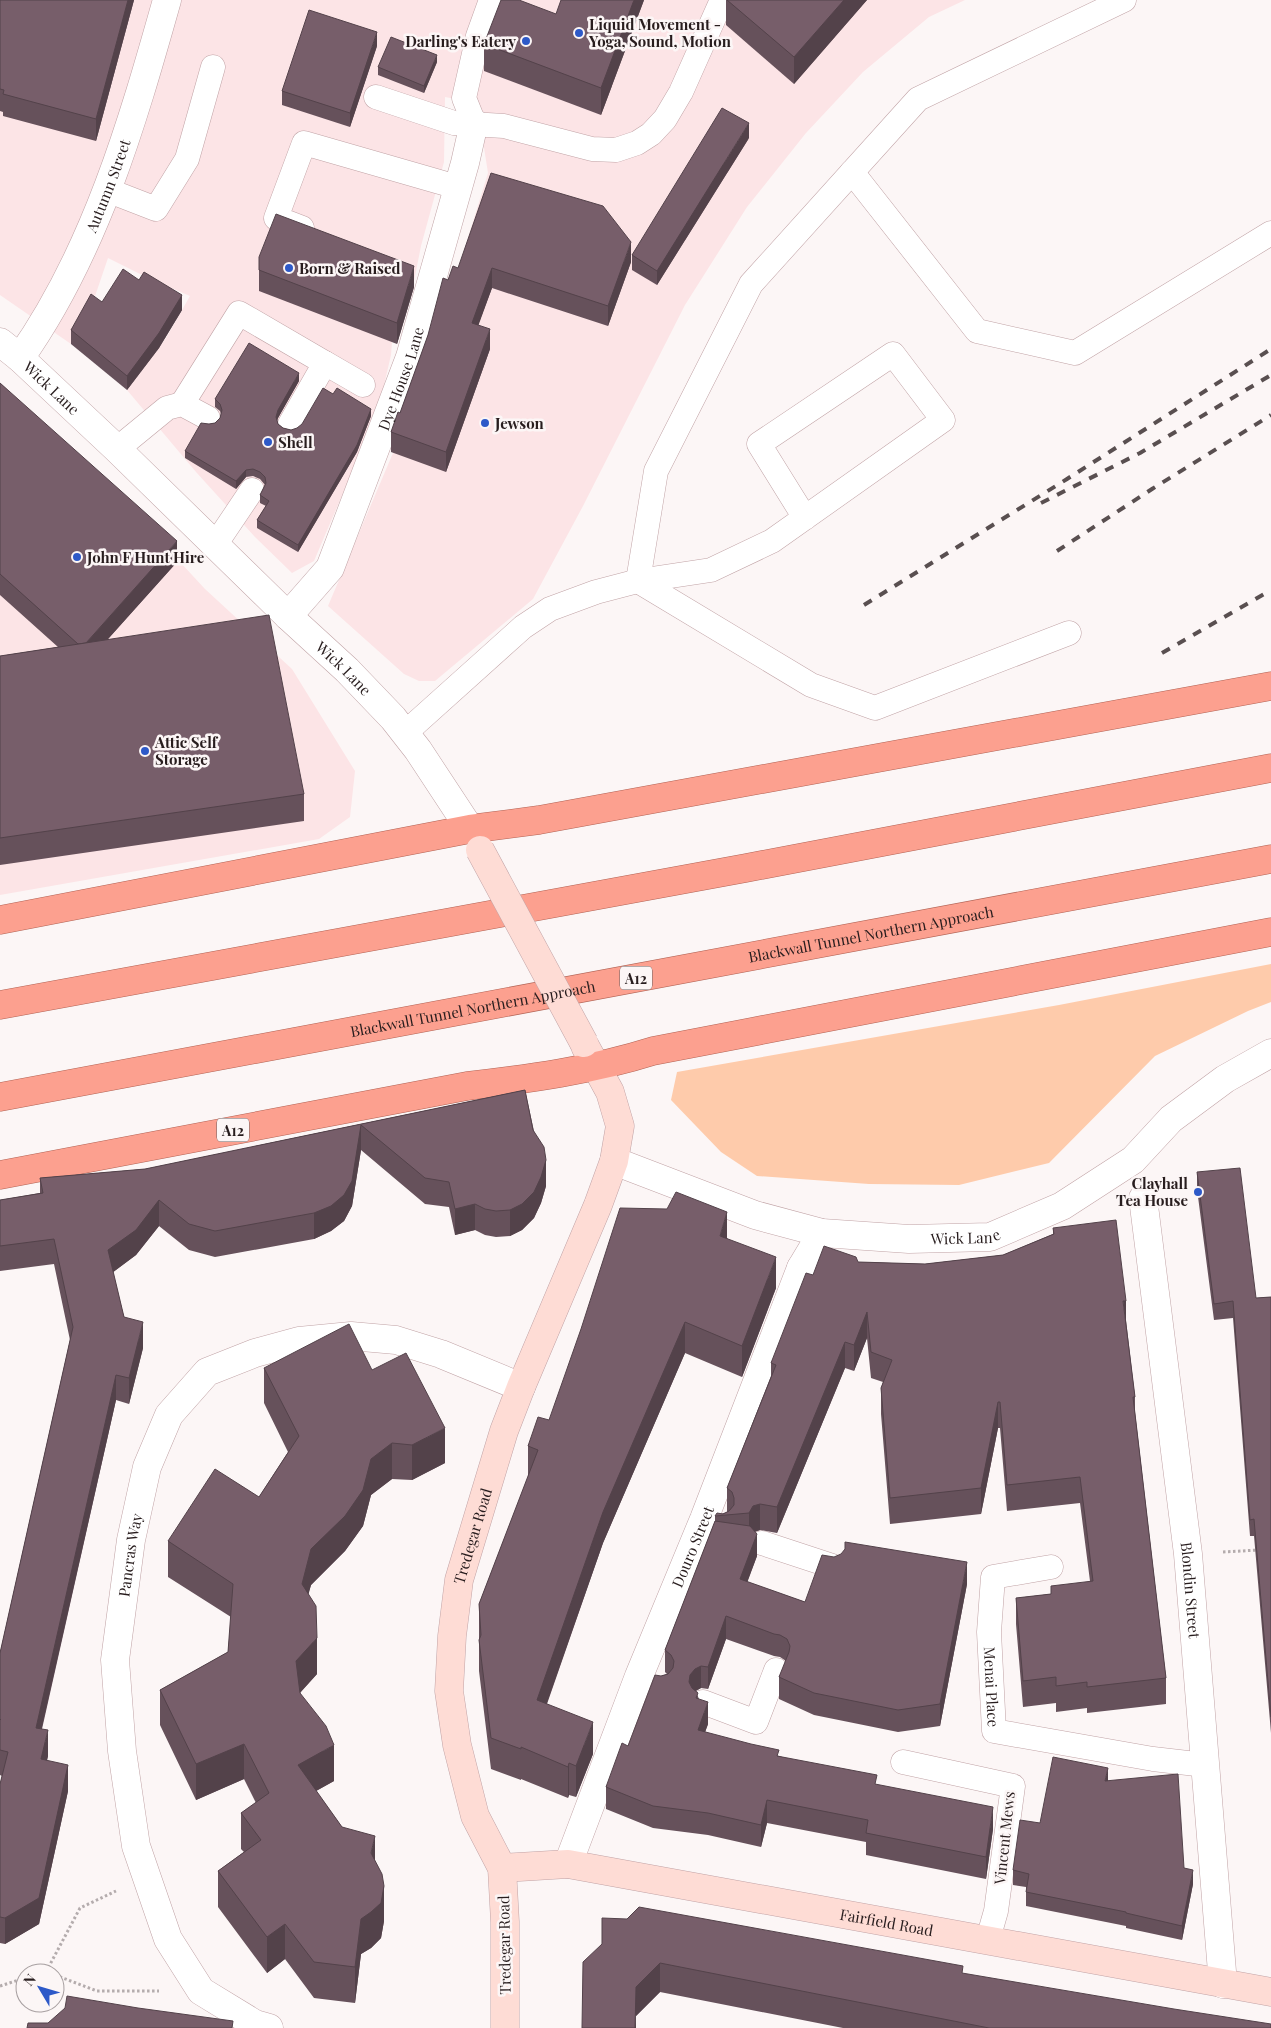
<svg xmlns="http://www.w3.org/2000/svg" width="1271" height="2028" viewBox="0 0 1271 2028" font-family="'Playfair Display',serif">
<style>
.built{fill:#fce4e6}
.green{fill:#fecbab}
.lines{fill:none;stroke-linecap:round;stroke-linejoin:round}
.service-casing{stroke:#c1a3a6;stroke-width:25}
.pedestrian-casing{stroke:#c1a3a6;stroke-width:29}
.minor-casing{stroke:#c1a3a6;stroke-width:29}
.tertiary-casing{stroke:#c1a3a6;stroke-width:29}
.secondary-casing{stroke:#c1a3a6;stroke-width:29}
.trunk-casing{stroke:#b16355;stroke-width:29}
.path{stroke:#b4acad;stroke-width:3;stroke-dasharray:2.5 2.5;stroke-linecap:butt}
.service{stroke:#fff;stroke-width:24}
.pedestrian{stroke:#fff;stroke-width:28}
.minor{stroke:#fff;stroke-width:28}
.tertiary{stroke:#fff;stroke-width:28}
.secondary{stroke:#fedcd5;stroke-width:28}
.trunk{stroke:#fca08f;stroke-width:28}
.rail{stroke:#594f50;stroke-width:4;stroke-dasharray:9 9;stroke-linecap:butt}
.secondary-bridge-casing{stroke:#c1a3a6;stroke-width:29;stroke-linecap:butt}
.secondary-bridge{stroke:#fedcd5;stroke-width:28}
.wall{fill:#66515b}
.shaded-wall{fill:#53424a}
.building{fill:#775e6a;stroke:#53424a}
.poi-dot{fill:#2d59c8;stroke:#fcf6f6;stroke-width:2}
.labels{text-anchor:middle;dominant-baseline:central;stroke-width:5;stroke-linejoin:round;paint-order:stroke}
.shield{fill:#fcf6f6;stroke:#685e5f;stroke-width:1}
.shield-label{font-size:14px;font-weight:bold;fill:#281d1e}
.poi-label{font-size:15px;font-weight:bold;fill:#281d1e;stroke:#fcf6f6;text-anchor:start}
.street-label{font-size:15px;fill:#281d1e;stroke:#fcf6f6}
</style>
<rect width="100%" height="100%" fill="#fcf6f6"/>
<g class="built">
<polygon points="0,0 965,0 929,17 863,72 806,133 747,207 685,305 583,506 533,599 435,681 419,681 404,674 328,606 393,453 453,286 488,173 477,103 445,97 444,162 421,246 413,286 392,342 391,355 378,411 314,561 292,573 255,537 196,472 127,390 166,338 190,296 150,279 108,258 91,308 71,344 0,295"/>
<polygon points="0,383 96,471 205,589 292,669 355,771 350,817 319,839 0,895"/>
</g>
<polygon class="green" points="1271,964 1271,1002 1248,1011 1155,1056 1049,1163 959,1185 869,1184 757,1176 721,1152 671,1100 677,1072 1059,1005"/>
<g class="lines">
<g class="service-casing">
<g id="service">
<polyline points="376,97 454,123 504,126 592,149 616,150 637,143 651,134 665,119 681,92 722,0"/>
<polyline points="474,123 464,98 478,36 491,0"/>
<polyline points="852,172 977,331 1075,353 1271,233"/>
<polyline points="107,190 156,209 187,159 213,67"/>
<polyline points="302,228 276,218 304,143 457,187"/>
<polyline points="325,363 363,385"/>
<polyline points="182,404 239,313 325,363 290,424"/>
<polyline points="117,449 167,408 182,404 208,418"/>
<polyline points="215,545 252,490"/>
<polyline points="638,581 656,471 751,284 918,99 1124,0"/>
<polyline points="638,581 811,685 875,708 1069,633"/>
<polyline points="405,733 523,627 550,609 596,592 638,581 711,570 772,541 943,420 893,354 759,444 805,518"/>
<polyline points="762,1543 832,1566"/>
<path id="s1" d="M1051 1567 993 1577 989 1632 994 1731 1153 1759 1205 1765"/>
<polyline points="703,1702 756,1722 776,1670"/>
<polyline points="903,1762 1013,1786 996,1911 988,1939"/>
</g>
</g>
<g class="pedestrian-casing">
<polyline id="pedestrian" points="801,1268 822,1233"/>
</g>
<g class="minor-casing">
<g id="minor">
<path id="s2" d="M20 358C95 252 132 124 167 0"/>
<path id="s3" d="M288 616 330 568 410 357 465 163 474 123"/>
<path id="s4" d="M614 1161 755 1215 822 1233 909 1239 990 1237 1062 1206 1133 1160 1171 1119 1225 1079 1271 1053"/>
<path id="s5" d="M1143 1198 1188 1554 1223 1984"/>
<path id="s6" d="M568 1864 639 1676 704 1519 801 1268"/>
<path id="s7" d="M269 2028 255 2024 201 1991 168 1939 136 1846 122 1751 115 1660 131 1540 147 1467 169 1415 207 1372 255 1353 299 1341 351 1336 396 1340 441 1354 521 1387"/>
</g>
</g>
<g class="tertiary-casing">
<g id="tertiary">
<path id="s8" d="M0 342 20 358 117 449 288 616 347 670 393 718 418 750 470 829"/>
</g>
</g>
<g class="secondary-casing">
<g id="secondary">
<path id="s9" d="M502 1868 568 1864 1271 1992"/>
<path id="s10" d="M505 2028V1922L502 1868 475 1816 457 1745 449 1691 452 1636 459 1580 504 1431 521 1387 598 1205 614 1161 620 1126 610 1092 585 1046"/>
</g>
</g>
<g class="trunk-casing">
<g id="trunk">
<polyline points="0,920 470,829 539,820 1271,686"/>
<polyline points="0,1005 746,868 1271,768"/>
<path id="s11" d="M0 1097 1271 859"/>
<path d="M0 1175 467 1086C529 1079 593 1070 653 1051L1271 932"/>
</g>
</g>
<g class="path">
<polyline points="1223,1552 1259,1550"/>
<polyline points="46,1972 80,1908 116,1891"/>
<polyline points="41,1973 46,1972 50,1973"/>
<polyline points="55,1975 97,1991 159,1991"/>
<polyline points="0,1986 25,1978"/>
</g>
<use href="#service" class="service"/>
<use href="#pedestrian" class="pedestrian"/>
<use href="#minor" class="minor"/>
<use href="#tertiary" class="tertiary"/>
<use href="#secondary" class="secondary"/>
<use href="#trunk" class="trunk"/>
<g class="rail">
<polyline points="1041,503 1140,453 1271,375"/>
<polyline points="1057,551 1152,489 1271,415"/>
<polyline points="864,605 1067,479 1271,349"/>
<polyline points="1162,653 1271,590"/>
</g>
<g class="secondary-bridge-casing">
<polyline id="secondary-bridge" points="480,850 584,1043"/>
</g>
<use href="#secondary-bridge" class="secondary-bridge"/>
</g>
<g class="wall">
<polygon points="0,0 134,0 96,141 3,116 3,112 0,111"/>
<polygon points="644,0 601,115 484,71 484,44 556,14"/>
<polygon points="726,0 867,0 794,84 726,25"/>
<polygon points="377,46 350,127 282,105 282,91"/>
<polygon points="437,62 424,93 378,75 378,67"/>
<polygon points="749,138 657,285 632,270 632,255"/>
<polygon points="259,257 414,287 397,344 259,291"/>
<polygon points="631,262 608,326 492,288 478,325 490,349 446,472 391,452 391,432 400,413 448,280 458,268"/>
<polygon points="102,302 182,310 159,348 127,390 71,344 71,330"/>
<polygon points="299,381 278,418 277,420 278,424 283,428 291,430 371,416 357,452 298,552 257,528 257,520 266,506 260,503 260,495 265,485 260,479 253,476 246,477 236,489 185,458 185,451 209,424 215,423 220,418 221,414 220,411 215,407 215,399"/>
<polygon points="0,383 177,562 108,639 304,794 304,821 0,865 0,656 58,647 0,595"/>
<polygon points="525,1090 546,1186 541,1203 534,1218 522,1230 510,1236 496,1237 485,1235 475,1230 455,1235 449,1207 425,1204 361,1150 352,1206 344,1221 331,1231 314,1239 215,1257 189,1250 159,1226 136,1255 113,1272 124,1317 143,1348 129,1404 116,1400 42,1729 48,1756 47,1760 68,1791 39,1924 5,1944 0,1943 0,1784 2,1776 0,1775 0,1653 70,1340 54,1264 0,1271 0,1200 40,1193 40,1178 145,1169"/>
<polygon points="1197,1172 1256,1298 1271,1297 1271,1733 1254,1536 1250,1536 1233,1318 1214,1320 1197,1189"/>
<polygon points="1053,1228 1126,1320 1135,1397 1135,1412 1166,1678 1166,1704 1087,1713 1087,1708 1056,1712 1056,1703 1023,1707 1016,1624 1016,1598 1051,1594 1090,1581 1080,1503 1007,1511 1000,1428 998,1428 981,1514 890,1524 881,1414 881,1388 883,1382 871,1378 867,1338 854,1371 845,1368 777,1533 760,1530 755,1532 757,1556 747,1582 805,1602 967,1584 940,1726 898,1732 814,1715 779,1699 779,1677 786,1661 780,1657 774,1656 726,1639 708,1689 701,1688 696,1691 708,1724 705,1732 779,1756 877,1785 993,1829 986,1879 866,1855 866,1842 767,1823 761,1847 708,1835 653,1828 606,1809 606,1787 628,1746 661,1676 667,1674 665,1672 665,1650 715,1521 715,1516 727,1512 727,1488 771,1376 771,1363 813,1275 858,1262 925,1264 1003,1255 1053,1234"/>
<polygon points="727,1238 776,1288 742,1377 685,1353 603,1543 547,1704 593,1754 576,1797 569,1795 568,1798 521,1779 521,1780 491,1769 479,1671 479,1604 528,1477 528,1446 549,1420"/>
<polygon points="264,1368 372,1370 445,1463 412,1480 392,1479 371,1495 363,1526 345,1551 311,1585 308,1594 317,1674 300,1693 334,1781 316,1791 342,1827 375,1861 384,1921 381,1938 371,1948 361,1954 355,2003 314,1998 285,1959 267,1973 218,1907 218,1871 244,1852 241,1849 241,1813 256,1803 244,1779 196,1800 160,1725 160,1690 228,1652 231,1617 168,1577 168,1541 259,1497 288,1452 264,1403"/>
<polygon points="1108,1781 1184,1868 1193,1884 1182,1940 1126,1928 1126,1926 1026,1906 1026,1887 1013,1885 1013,1870 1040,1823"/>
<polygon points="602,1944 963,1974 1271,2028 843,2028 660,1992 636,2016"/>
</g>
<g class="shaded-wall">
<polygon points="128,0 134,0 96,141 96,119"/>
<polygon points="634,0 644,0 601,115 601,88"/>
<polygon points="844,0 867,0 794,84 794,57"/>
<polygon points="377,32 377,46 350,127 350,113"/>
<polygon points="437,55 437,62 424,93 424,86"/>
<polygon points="749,123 749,138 657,285 657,271"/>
<polygon points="631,242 631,262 608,326 608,306"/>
<polygon points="414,266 414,287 397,344 397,323"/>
<polygon points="492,268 492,288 472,343 472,323"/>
<polygon points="182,295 182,310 159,348 127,390 127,376"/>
<polygon points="490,329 490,349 446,472 446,452"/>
<polygon points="299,373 299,381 278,418 276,425 276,417 278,410"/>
<polygon points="371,409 371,416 357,452 298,552 298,545"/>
<polygon points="246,470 246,477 236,489 236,481"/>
<polygon points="177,541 177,562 82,668 82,648"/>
<polygon points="361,1125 361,1150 352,1206 344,1221 331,1231 314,1239 314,1213"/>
<polygon points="546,1160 546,1186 541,1203 534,1218 522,1230 510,1236 510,1210"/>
<polygon points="159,1200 159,1226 136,1255 108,1276 108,1250"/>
<polygon points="475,1204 475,1230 455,1235 455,1209"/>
<polygon points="727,1212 727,1244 720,1236"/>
<polygon points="776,1257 776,1288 742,1377 742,1346"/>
<polygon points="1123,1301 1126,1301 1126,1327"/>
<polygon points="867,1312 867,1338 854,1371 854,1345"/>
<polygon points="143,1322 143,1348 129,1404 129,1378"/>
<polygon points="685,1322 685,1353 603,1543 537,1731 537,1700 603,1512"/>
<polygon points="845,1342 845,1368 777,1533 777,1507"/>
<polygon points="116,1375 116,1400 36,1753 36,1728"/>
<polygon points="998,1402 998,1428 981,1514 981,1488"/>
<polygon points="445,1428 445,1463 412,1480 412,1445"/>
<polygon points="392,1443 392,1479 371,1495 363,1526 345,1551 311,1585 302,1619 302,1584 311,1549 371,1459"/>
<polygon points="760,1504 760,1530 753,1532 749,1539 749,1513 753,1506"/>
<polygon points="757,1534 757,1556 740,1602 740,1579"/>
<polygon points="967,1562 967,1584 940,1726 940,1704"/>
<polygon points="726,1616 726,1639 708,1689 708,1667"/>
<polygon points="317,1638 317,1674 296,1697 296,1661"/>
<polygon points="701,1666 701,1688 695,1691 690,1697 689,1682 690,1675 695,1669"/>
<polygon points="708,1702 708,1724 698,1752 698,1730"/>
<polygon points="593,1722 593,1754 576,1797 576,1766"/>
<polygon points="48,1730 48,1756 41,1785 41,1759"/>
<polygon points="244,1744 244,1779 196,1800 196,1764"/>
<polygon points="334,1745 334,1781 298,1801 298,1765"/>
<polygon points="569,1763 569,1795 568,1798 568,1767"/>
<polygon points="68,1765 68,1791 39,1924 5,1944 5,1918"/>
<polygon points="1108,1768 1108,1782 1105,1781"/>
<polygon points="767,1800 767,1823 761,1847 761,1825"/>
<polygon points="993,1807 993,1829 986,1879 986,1857"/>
<polygon points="375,1836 375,1871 371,1853"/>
<polygon points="1193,1870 1193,1884 1182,1940 1182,1926"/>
<polygon points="384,1886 384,1921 381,1938 371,1948 361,1954 355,2003 355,1967 361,1919"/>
<polygon points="285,1924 285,1959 267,1973 267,1937"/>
<polygon points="660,1963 660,1992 636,2016 636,2028 635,2028 636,1987"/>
</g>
<g class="building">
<polygon points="0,0 128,0 96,119 3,94 4,90 0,89"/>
<polygon points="501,0 519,0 556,14 561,0 634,0 601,88 484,44"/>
<polygon points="727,0 844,0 794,57"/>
<polygon points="309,10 377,32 350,113 282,91"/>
<polygon points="391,37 437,55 424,86 378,67"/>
<polygon points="722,108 749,123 657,271 632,255"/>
<polygon points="491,173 603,206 631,242 608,306 492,268 472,323 490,329 446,452 391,432 398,412 400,413 428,335 443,278 448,280 453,266 458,268"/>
<polygon points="276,214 414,266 397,323 259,270 259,257"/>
<polygon points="123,269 139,280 144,272 182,295 159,333 127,376 71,330 91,294 102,302"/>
<polygon points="249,343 299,373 278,410 276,417 278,424 283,428 291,430 297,428 302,424 323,388 333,394 337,388 371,409 357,445 298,545 257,520 269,501 260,495 266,483 265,477 260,472 253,469 246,470 236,481 185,451 201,423 209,424 215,423 220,418 222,410 220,404 215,399"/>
<polygon points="0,383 177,541 86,643 78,644 0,574"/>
<polygon points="269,615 304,794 0,838 0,656"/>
<polygon points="525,1090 533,1130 544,1147 546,1160 541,1177 534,1192 522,1204 510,1210 496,1211 485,1209 475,1204 455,1209 449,1182 425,1178 361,1125 352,1181 344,1195 331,1206 314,1213 215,1231 189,1224 159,1200 136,1230 108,1250 124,1317 143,1322 129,1378 116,1375 36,1728 48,1730 41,1759 68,1765 39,1898 5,1918 0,1917 0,1784 8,1752 0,1750 0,1719 1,1720 0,1719 0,1653 73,1327 54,1239 0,1246 0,1200 43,1193 40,1178 145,1169"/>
<polygon points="1240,1168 1256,1298 1271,1297 1271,1717 1254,1519 1250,1520 1233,1301 1214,1304 1197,1172"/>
<polygon points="676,1192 727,1212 720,1236 776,1257 742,1346 685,1322 603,1512 537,1700 593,1722 576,1766 569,1763 568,1767 521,1747 521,1749 491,1738 479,1640 481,1635 479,1604 538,1450 528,1446 538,1417 549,1420 581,1329 620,1208 667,1209"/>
<polygon points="1116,1220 1126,1301 1123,1301 1135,1397 1133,1397 1166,1678 1087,1687 1087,1682 1056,1686 1056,1677 1023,1681 1016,1598 1051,1594 1051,1586 1093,1581 1080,1477 1007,1485 1000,1402 998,1402 981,1488 890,1498 881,1388 892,1360 871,1352 867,1312 854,1345 845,1342 777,1507 760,1504 753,1506 749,1513 715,1516 717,1513 723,1514 729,1511 734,1505 734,1498 732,1492 727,1488 776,1365 771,1363 806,1273 813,1275 824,1246 856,1257 858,1262 925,1264 1003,1255 1054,1234 1053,1228"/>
<polygon points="349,1324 372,1370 406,1353 445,1428 412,1445 392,1443 371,1459 363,1490 345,1516 311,1549 302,1584 316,1606 317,1638 296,1661 300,1693 326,1726 334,1745 298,1765 342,1827 375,1836 371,1853 382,1874 384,1886 381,1903 371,1912 361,1919 355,1967 314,1962 285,1924 267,1937 218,1871 261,1840 241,1813 269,1793 244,1744 196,1764 160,1690 228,1652 233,1584 168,1541 215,1469 259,1497 299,1436 264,1368"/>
<polygon points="715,1521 750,1526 757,1534 740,1579 805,1602 822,1555 834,1557 841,1554 845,1549 845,1542 967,1562 940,1704 898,1710 814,1693 779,1677 789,1652 790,1646 787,1639 780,1635 774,1634 726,1616 708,1667 701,1666 695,1669 690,1675 689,1682 692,1688 698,1693 696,1698 708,1702 698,1730 751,1744 779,1750 777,1756 877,1775 875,1784 993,1807 986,1857 866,1833 868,1820 767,1800 761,1825 708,1813 653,1806 606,1787 622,1743 628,1746 655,1675 661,1676 668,1674 673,1668 674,1661 671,1655 665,1650"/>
<polygon points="1053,1757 1108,1768 1105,1781 1178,1774 1184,1868 1193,1870 1182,1926 1126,1913 1126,1912 1026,1892 1029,1874 1013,1870 1020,1820 1040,1823"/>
<polygon points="639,1907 963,1966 962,1973 1174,2009 1271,2024 1271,2028 989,2028 660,1963 636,1987 635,2028 582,2028 583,1962 602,1944 602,1918 627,1919"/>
<polygon points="67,1996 138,2008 233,2021 232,2028 27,2028 28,2023 48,2023 65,2008"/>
</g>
<g class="poi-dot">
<circle cx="579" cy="33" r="5"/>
<circle cx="526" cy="41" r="5"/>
<circle cx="289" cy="268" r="5"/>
<circle cx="485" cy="423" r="5"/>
<circle cx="268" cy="442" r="5"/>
<circle cx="77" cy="557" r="5"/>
<circle cx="145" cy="751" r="5"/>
<circle cx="1198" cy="1192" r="5"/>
</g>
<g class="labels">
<g class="shield">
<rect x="620" y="966.5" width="32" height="23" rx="4"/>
<rect x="217" y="1118.5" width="32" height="23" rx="4"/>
</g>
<g class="shield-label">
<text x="636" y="978">A12</text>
<text x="233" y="1130">A12</text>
</g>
<g class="poi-label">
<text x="589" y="24">Liquid Movement -<tspan x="589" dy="17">Yoga, Sound, Motion</tspan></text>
<text x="516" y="41" text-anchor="end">Darling's Eatery</text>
<text x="299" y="268">Born &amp; Raised</text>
<text x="495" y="423">Jewson</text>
<text x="278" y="442">Shell</text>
<text x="87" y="557">John F Hunt Hire</text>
<text x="155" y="742">Attic Self<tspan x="155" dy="17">Storage</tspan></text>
<text x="1188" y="1183" text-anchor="end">Clayhall<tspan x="1188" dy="17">Tea House</tspan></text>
</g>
<g class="street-label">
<text stroke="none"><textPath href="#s2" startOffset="194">Autumn Street</textPath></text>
<text stroke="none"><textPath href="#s3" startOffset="266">Dye House Lane</textPath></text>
<text stroke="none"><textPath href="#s8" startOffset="69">Wick Lane</textPath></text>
<text stroke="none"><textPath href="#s8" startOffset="474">Wick Lane</textPath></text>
<text stroke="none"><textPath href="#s11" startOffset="886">Blackwall Tunnel Northern Approach</textPath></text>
<text stroke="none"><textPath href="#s11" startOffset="481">Blackwall Tunnel Northern Approach</textPath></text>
<text stroke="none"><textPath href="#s4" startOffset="364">Wick Lane</textPath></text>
<text stroke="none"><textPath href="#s10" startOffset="504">Tredegar Road</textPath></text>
<text stroke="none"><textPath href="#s6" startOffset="341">Douro Street</textPath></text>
<text stroke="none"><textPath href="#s7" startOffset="531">Pancras Way</textPath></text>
<text stroke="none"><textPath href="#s5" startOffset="395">Blondin Street</textPath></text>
<text stroke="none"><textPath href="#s1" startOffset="169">Menai Place</textPath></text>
<text transform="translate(1004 1838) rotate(-84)">Vincent Mews</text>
<text stroke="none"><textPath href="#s9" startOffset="390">Fairfield Road</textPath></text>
<text transform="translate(504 1945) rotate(-91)">Tredegar Road</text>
</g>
</g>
<g transform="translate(40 1988) rotate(308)"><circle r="24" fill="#fcf6f6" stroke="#a79fa0"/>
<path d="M0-4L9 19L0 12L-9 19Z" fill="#2d59c8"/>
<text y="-8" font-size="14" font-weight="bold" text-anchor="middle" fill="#281d1e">N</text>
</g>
</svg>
